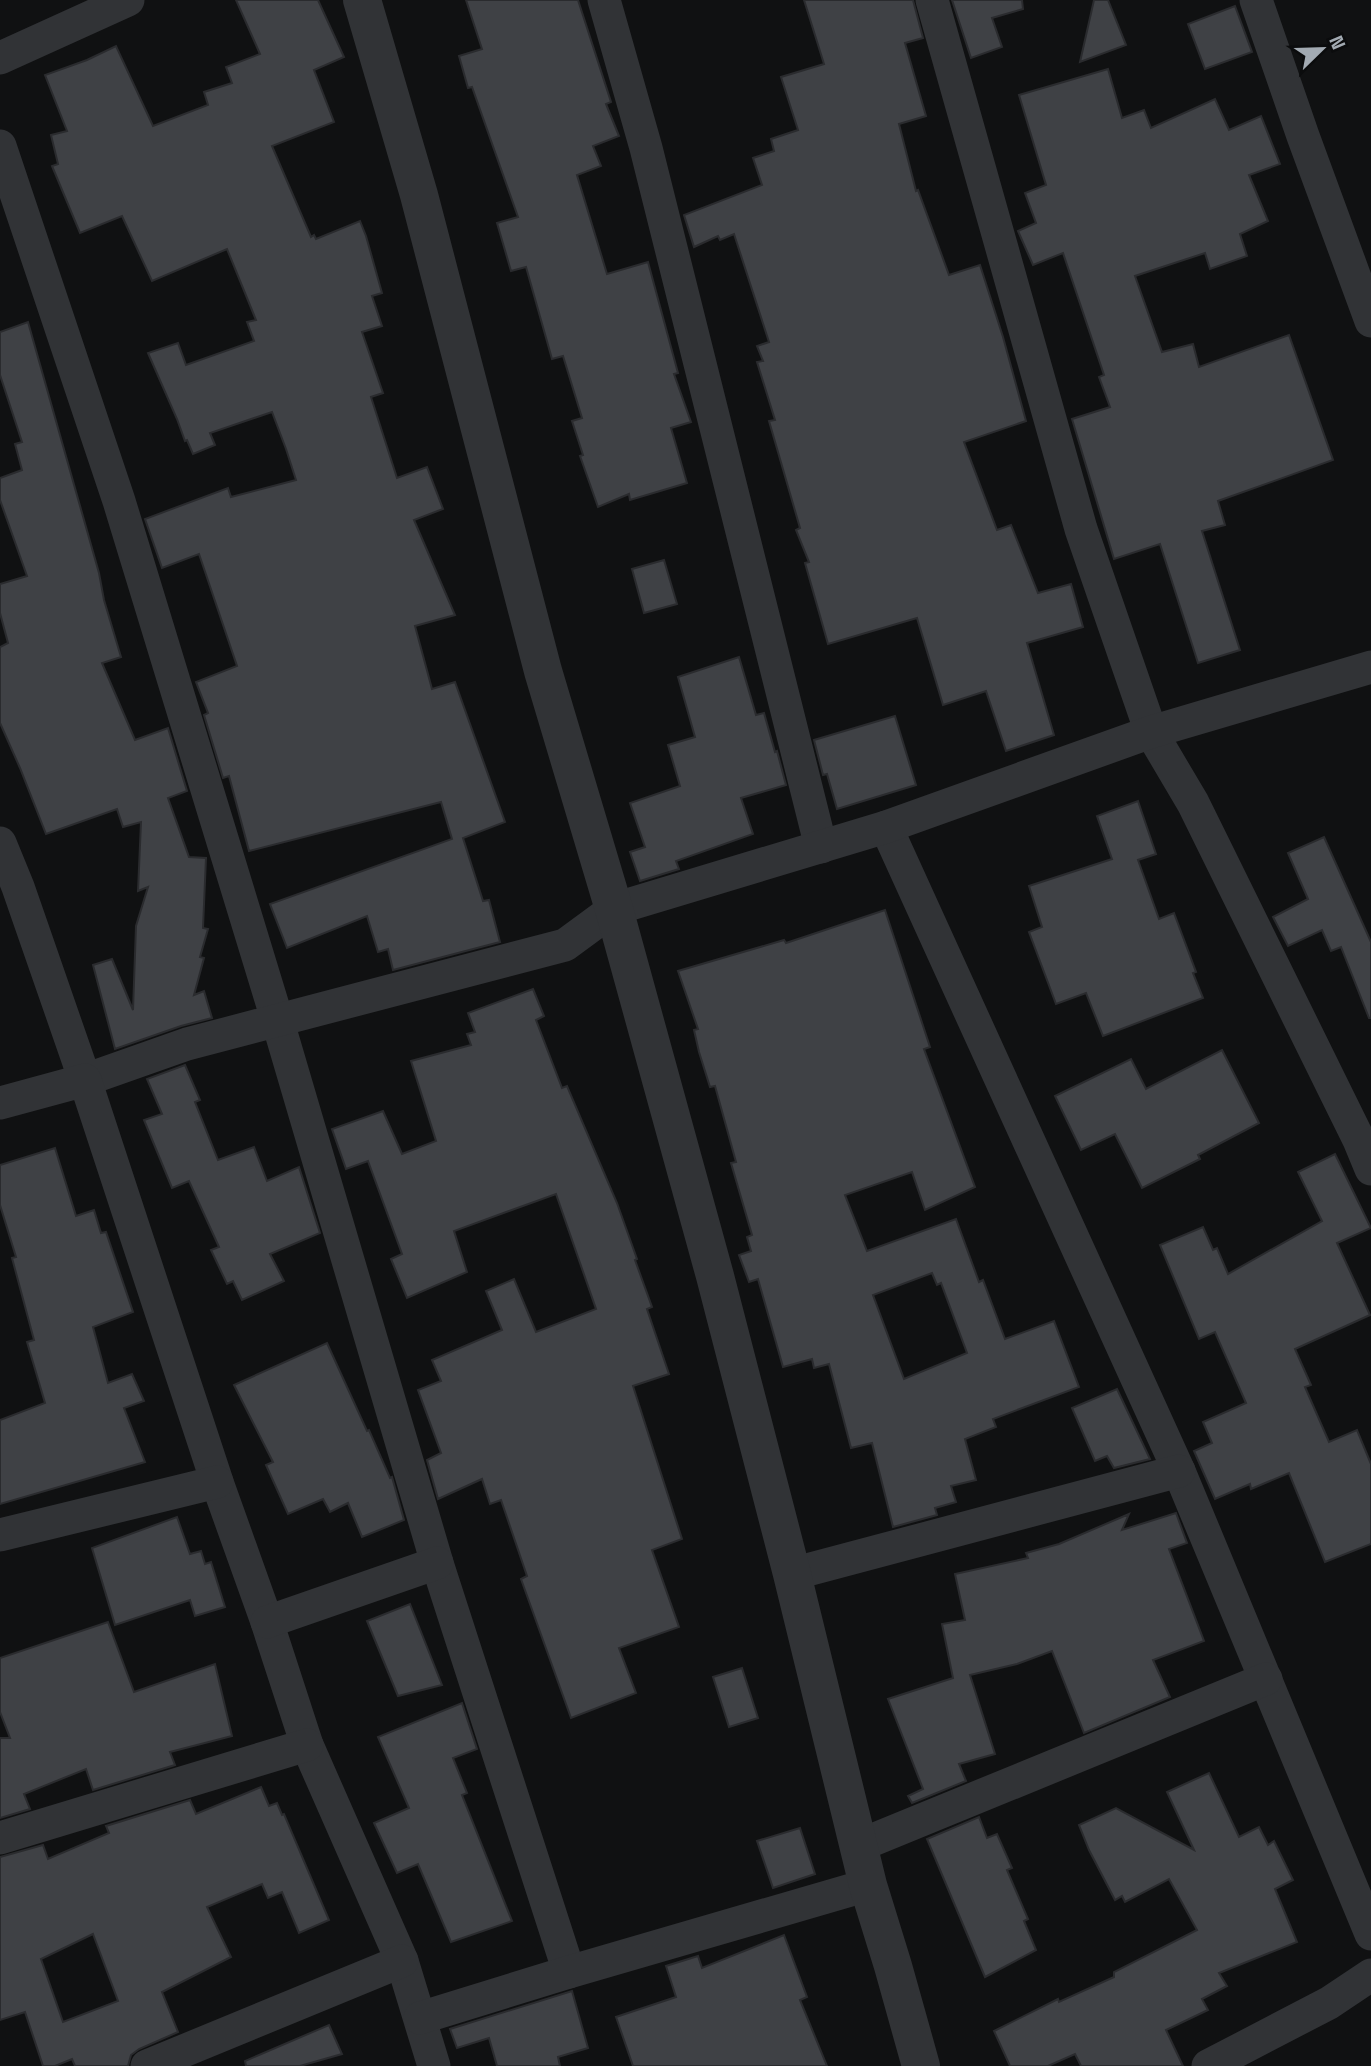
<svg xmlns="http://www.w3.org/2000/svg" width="1371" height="2066" viewBox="0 0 1371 2066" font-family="'Space Grotesk',sans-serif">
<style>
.building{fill:#3f4145;stroke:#2a2b2e;stroke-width:2;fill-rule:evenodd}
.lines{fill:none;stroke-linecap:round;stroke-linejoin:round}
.minor{stroke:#313336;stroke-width:33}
.tertiary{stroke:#313336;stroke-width:38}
</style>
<rect width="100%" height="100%" fill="#101112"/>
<g class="building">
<polygon points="236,0 318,0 344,57 314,70 334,122 272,146 311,237 314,235 316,239 360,221 366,236 382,293 372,296 382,326 362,332 383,393 371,397 397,478 427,467 443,509 414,520 455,615 415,626 432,689 455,682 505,822 463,838 483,901 489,900 500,942 393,970 388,949 378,952 367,916 287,948 270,904 452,839 441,802 249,851 229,776 223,778 204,715 208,713 196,682 237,666 199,554 162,568 145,519 228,488 231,497 296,480 286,449 272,412 210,433 215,445 193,454 187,440 185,441 177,419 148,353 178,343 186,365 254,341 247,322 256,320 227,249 152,281 122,216 80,233 52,166 58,164 51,135 67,131 45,75 87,60 116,46 153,126 208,105 204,92 232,83 226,67 260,54"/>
<polygon points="466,0 578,0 611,102 606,104 619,136 593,146 601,166 577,175 607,274 648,262 678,373 674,374 691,422 671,428 687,483 630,500 629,494 598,507 580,456 583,455 572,421 582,418 563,356 552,359 526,267 511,271 497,223 518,217 472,87 468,88 459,56 482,49"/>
<polygon points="804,0 913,0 923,38 905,43 926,116 899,124 916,191 918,190 949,275 980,265 1003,337 1026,421 964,442 997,530 1011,525 1038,593 1071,584 1083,627 1027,643 1054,735 1006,751 986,691 943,705 917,618 828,644 805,563 809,562 796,530 800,528 769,421 775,420 757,362 763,361 757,346 769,342 734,234 720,240 718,236 694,247 684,215 762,185 753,158 774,151 771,139 798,130 781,77 824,64"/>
<polygon points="952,0 1022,0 1023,9 992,18 1002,47 971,58"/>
<polygon points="1094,0 1108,0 1126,45 1080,62"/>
<polygon points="1235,6 1252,52 1205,69 1188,24"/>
<polygon points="1108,69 1122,118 1144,110 1151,128 1215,99 1229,130 1261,116 1280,164 1249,175 1268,221 1240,234 1247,256 1210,269 1205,253 1135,276 1162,352 1193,344 1199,367 1289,335 1333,460 1218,501 1225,525 1202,531 1240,650 1198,663 1160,544 1114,559 1072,419 1110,407 1099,377 1104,375 1063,253 1033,265 1018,231 1036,223 1025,193 1046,185 1019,95"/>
<polygon points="28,322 99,573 104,600 121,657 102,663 135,740 168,728 187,791 168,798 189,857 206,858 203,928 208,929 200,957 204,958 194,995 204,991 212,1018 181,1026 115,1049 93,965 112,959 133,1010 136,926 148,887 138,891 141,822 123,827 117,809 46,834 20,768 0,723 0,647 8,643 0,613 0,584 27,576 0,500 0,478 22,470 15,444 22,442 0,375 0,332"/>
<polygon points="664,560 677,604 644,613 632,569"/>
<polygon points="739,657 756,715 764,713 775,752 777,751 786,785 741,798 753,834 676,861 679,869 640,881 630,852 645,847 630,803 680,786 668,745 695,737 678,677"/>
<polygon points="895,716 916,785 837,809 827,774 823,775 814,740"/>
<polygon points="1138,801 1156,854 1138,860 1159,919 1174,913 1196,972 1193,973 1203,998 1103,1036 1086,993 1056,1004 1029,932 1042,927 1029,886 1112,859 1097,816"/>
<polygon points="1324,837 1371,942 1371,1018 1369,1018 1341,947 1331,951 1322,930 1288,946 1273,917 1308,899 1288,853"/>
<path d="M885 910 930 1047 924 1049 975 1187 925 1210 912 1172 845 1195 867 1251 956 1219 979 1282 983 1280 1005 1339 1054 1321 1079 1387 993 1419 996 1427 965 1439 976 1480 951 1486 956 1502 935 1508 937 1515 893 1527 872 1443 851 1448 829 1364 814 1368 812 1359 783 1367 758 1279 749 1282 739 1255 751 1251 747 1237 752 1235 731 1163 736 1162 715 1086 710 1087 699 1052 694 1030 698 1029 678 971 784 940 786 943ZM932 1273 937 1285 941 1283 967 1353 904 1379 873 1295Z"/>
<polygon points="533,989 544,1016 536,1020 562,1088 567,1086 617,1203 637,1259 635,1260 652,1307 647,1309 669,1374 633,1386 682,1539 652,1550 679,1627 619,1648 636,1693 571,1718 521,1579 527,1576 501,1500 490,1504 482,1479 438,1499 427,1460 441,1453 418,1390 441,1381 432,1360 502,1330 486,1291 514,1279 536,1332 596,1309 556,1194 454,1231 467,1272 407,1298 391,1259 402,1254 368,1161 346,1169 332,1129 383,1111 402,1154 436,1141 411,1061 471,1045 467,1034 475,1032 468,1013"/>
<polygon points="1222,1050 1259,1123 1198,1155 1200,1159 1142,1188 1115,1134 1081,1150 1055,1096 1131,1059 1146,1089"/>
<polygon points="185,1065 200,1100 195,1102 218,1160 254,1147 267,1181 299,1167 320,1233 270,1254 284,1281 242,1300 233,1281 227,1284 211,1250 219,1247 189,1181 172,1188 144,1120 162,1114 147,1079"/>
<polygon points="55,1148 76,1216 94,1210 101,1233 106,1232 133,1312 93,1327 108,1383 132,1374 144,1401 124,1408 145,1462 0,1504 0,1420 45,1403 27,1342 34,1340 12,1258 16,1257 0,1205 0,1165"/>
<polygon points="1335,1154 1371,1228 1337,1243 1370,1315 1295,1349 1311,1385 1305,1387 1329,1442 1357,1430 1371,1464 1371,1544 1325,1562 1289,1473 1251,1489 1250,1484 1215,1499 1194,1451 1212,1443 1203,1422 1246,1403 1215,1332 1199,1339 1160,1245 1203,1227 1213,1250 1217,1248 1228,1274 1322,1221 1298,1172"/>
<polygon points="327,1343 367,1431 369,1430 390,1478 392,1477 404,1520 362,1537 348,1503 330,1512 323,1499 288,1514 266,1465 273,1462 234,1385"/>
<polygon points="1117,1389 1150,1459 1114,1468 1107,1456 1095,1461 1072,1408"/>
<polygon points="1176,1513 1187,1543 1169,1549 1204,1641 1153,1660 1170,1697 1084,1733 1052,1651 1017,1664 970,1675 995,1754 959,1764 966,1781 912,1803 908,1796 923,1789 888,1699 953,1678 942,1624 965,1620 955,1574 1028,1558 1026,1553 1059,1544 1129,1514 1122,1530"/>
<polygon points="177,1517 190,1554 201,1551 205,1564 211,1562 225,1607 195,1616 190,1600 115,1625 92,1548"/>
<polygon points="410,1604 442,1685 398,1696 367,1621"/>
<polygon points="108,1622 134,1692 215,1664 232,1736 170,1752 175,1765 93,1790 86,1769 24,1794 30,1809 0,1818 0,1738 10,1738 0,1712 0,1658"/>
<polygon points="742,1668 758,1718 729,1727 713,1677"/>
<polygon points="462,1703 477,1749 453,1758 467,1793 462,1795 512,1921 451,1942 418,1864 397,1873 374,1823 409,1808 378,1737"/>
<polygon points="1209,1773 1239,1837 1259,1827 1268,1845 1274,1841 1293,1880 1275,1889 1297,1942 1219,1973 1227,1986 1202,1999 1208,2010 1166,2030 1183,2066 1081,2066 1075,2054 1048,2066 1010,2066 994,2031 1058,1999 1059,2002 1114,1977 1114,1972 1197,1930 1169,1879 1125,1902 1122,1896 1115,1900 1089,1850 1079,1825 1116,1808 1194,1850 1167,1792"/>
<path d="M261 1787 269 1806 277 1803 282 1815 284 1814 329 1920 299 1933 282 1892 268 1898 262 1884 207 1907 231 1957 162 1992 178 2032 139 2049 131 2055 128 2066H75L72 2059 55 2066H43L25 2012 0 2020V1857L43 1845 48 1859 109 1833 106 1826 190 1800 196 1814ZM93 1934 118 2001 63 2022 41 1959Z"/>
<polygon points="979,1817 987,1838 997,1834 1012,1868 1007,1870 1028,1919 1024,1921 1036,1950 985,1977 927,1839"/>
<polygon points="800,1828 815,1874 773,1888 757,1841"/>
<polygon points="784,1935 807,1997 800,2000 827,2066 633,2066 616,2017 676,1997 666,1966 698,1956 702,1968"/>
<polygon points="572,1991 588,2048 558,2057 560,2066 497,2066 489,2038 457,2048 450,2029"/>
<polygon points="329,2025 342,2054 300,2066 246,2066 245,2061"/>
</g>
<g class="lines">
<g class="minor">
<polyline points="604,0 646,148 821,847"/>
<polyline points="932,0 1081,529 1151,732 1193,803 1359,1140 1371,1169"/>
<polyline points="1256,0 1303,136 1371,321"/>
<polyline points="0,58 128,0"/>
<polyline points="0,146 119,501 277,1019 437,1563 569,1972"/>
<polyline points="886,827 1179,1471 1371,1934"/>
<polyline points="0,843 18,887 85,1080 187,1044 565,945 614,909 886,827 1151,732 1371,667"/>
<polyline points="0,1103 85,1080 217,1482 267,1622 307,1745 402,1961 434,2066"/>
<polyline points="0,1535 217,1482"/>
<polyline points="792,1574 1179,1471"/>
<polyline points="267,1622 437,1563"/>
<polyline points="0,1838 307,1745"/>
<polyline points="858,1846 1266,1679"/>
<polyline points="420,2018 569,1972 868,1885"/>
<polyline points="147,2066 402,1961"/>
<polyline points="1208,2066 1329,2003 1371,1975"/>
</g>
<polyline class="tertiary" points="362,0 419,195 543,671 614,909 715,1276 792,1574 868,1885 893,1966 921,2066"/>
</g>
<g transform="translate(1322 49) rotate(67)" stroke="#0b0c0d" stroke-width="5" paint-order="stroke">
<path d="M0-5L12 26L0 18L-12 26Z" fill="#a2aab2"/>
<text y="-10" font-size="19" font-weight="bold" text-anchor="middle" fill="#a2aab2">N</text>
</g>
</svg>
